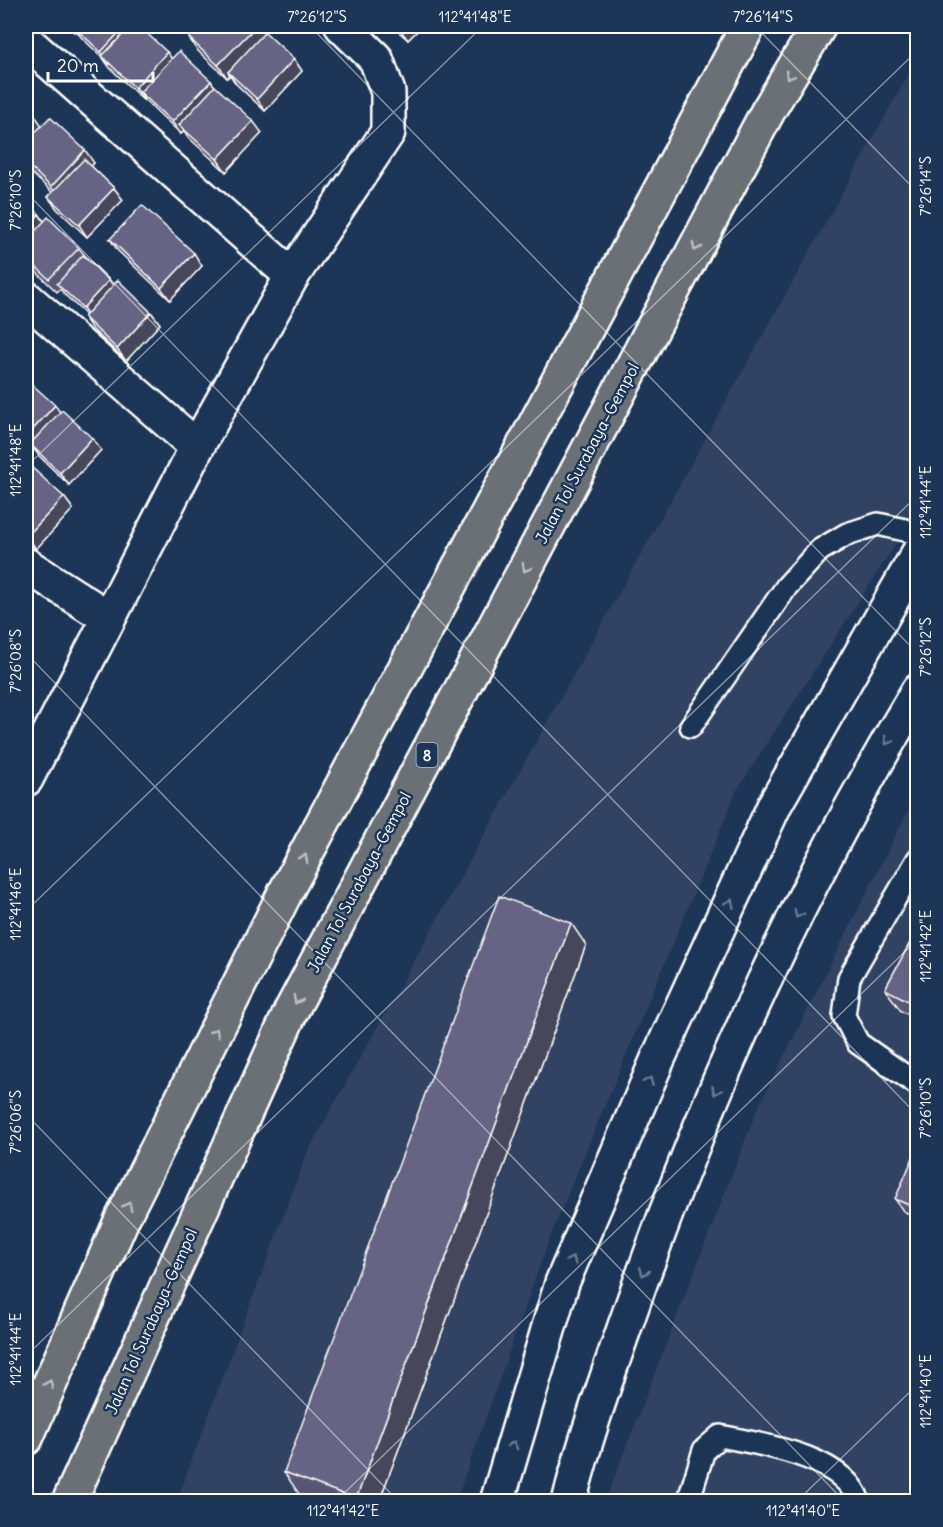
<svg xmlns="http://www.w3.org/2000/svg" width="943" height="1527" viewBox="0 0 943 1527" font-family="Delius,sans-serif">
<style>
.built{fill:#334364}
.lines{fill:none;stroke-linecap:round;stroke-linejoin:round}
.lane-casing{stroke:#fff;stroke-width:26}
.street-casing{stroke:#fff;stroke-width:38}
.highway-casing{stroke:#fff;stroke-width:38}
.lane{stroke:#1d3557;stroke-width:21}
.street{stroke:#1d3557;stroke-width:33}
.highway{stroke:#6a7074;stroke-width:33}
.wall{fill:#585672;stroke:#fff;stroke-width:1.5}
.shaded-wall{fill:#47465c;stroke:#fff;stroke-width:1.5}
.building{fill:#666484;stroke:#fff;stroke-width:1.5}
.oneway{stroke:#bcbfc0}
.oneway2{stroke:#6c7c92}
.ticks{fill:none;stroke:#fff;stroke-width:1.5;stroke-opacity:0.45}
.labels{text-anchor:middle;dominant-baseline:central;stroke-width:5;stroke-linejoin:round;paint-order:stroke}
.shield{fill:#1d3557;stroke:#bbc2cd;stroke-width:1.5}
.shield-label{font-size:15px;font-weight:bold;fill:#fff}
.street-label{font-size:16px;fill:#fff;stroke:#1d3557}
.neatline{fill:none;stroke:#fff;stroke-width:2}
.ticks-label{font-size:15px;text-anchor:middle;fill:#fff}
</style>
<rect width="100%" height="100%" fill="#1d3557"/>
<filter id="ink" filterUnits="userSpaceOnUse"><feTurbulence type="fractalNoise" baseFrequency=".0167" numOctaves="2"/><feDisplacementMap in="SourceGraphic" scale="12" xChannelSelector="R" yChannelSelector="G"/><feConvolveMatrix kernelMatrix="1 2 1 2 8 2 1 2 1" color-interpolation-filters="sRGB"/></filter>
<g filter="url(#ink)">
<g class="built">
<polygon points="917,59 917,511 737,790 550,1237 456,1501 176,1502 307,1153"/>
<polygon points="917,793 918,1464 906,1501 605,1502 757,1110"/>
</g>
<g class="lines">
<g class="lane-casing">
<g id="lane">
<polyline points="691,726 787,586 820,550 847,534 878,524 918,533"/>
<polyline points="918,859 849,978 844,1016 858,1043 918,1085"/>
<path d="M688 1502 704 1450 720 1436C760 1444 845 1456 859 1502"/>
</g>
</g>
<g class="street-casing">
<g id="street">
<polyline points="26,41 292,276"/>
<polyline points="26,298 197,447"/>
<polyline points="26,565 107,617"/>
<polyline points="26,779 197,447 292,276 388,132 388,92 376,59 342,26"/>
<polyline points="497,1502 562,1283 657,1061 775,804 918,554"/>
<path d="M569 1502C586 1434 610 1369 633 1303 708 1091 802 884 918 691"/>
</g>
</g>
<g class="highway-casing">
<g id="highway">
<polyline points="26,1438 123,1217 285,893 748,26"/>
<polyline points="69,1502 291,1011 768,111 819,26"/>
</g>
</g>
<use href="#lane" class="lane"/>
<use href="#street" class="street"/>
<use href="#highway" class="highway"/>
</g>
<g class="wall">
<polygon points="67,26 139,26 171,58 211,81 215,87 262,133 226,172 188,137 184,131 181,134 149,104 144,99 143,100 110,68 103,58 81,37 76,30 74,32"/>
<polygon points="182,26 259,26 264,32 294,59 302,71 265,111 236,84 230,75 227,78 198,51 189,38 192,35"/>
<polygon points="392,26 422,26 408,40"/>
<polygon points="26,107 42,126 94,163 91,166 114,188 123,200 87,237 57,209 48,197 52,192 26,168"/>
<polygon points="26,202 39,214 44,221 79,248 87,258 109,280 113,286 151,312 160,324 126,361 92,329 84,317 86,315 66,296 60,289 57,292 26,262"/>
<polygon points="110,239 202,266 170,300 118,251"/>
<polygon points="26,382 60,412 101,450 69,485 39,456 34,449 30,453 26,448"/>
<polygon points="26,466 64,497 73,509 36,549 26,539"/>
<polygon points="918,928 918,1020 901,1011 885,989"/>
<polygon points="586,945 379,1502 320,1502 299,1494 284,1472"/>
<polygon points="918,1154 918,1218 903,1211 895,1199"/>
</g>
<g class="shaded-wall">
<polygon points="69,26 73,26 76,30 74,32"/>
<polygon points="125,26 136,26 140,31 109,64 101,52"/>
<polygon points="190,26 210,26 197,39 188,27"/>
<polygon points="256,26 259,26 266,36 228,72 230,75 227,78 218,65"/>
<polygon points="402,26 422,26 408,40 399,28"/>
<polygon points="167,52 176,65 140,92 144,99 143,100 135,88"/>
<polygon points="294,59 302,71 265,111 257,99"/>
<polygon points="211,81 219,93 179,125 184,131 181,134 172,122"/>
<polygon points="34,114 42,126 26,144 26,123"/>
<polygon points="253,121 262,133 226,172 217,159"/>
<polygon points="85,150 94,163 60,199 51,187"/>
<polygon points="114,188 123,200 87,237 79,225"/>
<polygon points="39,214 48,227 26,251 26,229"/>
<polygon points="194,253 202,266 170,300 161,288"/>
<polygon points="109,280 118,292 92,320 83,308"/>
<polygon points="151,312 160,324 126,361 117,349"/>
<polygon points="55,405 64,418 30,444 34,449 30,453 26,446 26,437"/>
<polygon points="92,438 101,450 69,485 60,473"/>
<polygon points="64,497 73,509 36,549 27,536"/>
<polygon points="571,923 586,945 379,1502 358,1502 356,1499"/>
</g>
<g class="building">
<polygon points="73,26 125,26 101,52"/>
<polygon points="131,26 139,26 167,52 135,88 102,56"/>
<polygon points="201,26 256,26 218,65 189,38"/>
<polygon points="265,32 294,59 257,99 228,72"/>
<polygon points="179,51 211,81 172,122 140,92"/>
<polygon points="215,86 253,121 217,159 179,125"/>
<polygon points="26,107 34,114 26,123"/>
<polygon points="50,117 85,150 51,187 26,163 26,142"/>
<polygon points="84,159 114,188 79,225 48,197"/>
<polygon points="26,202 39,214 26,229"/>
<polygon points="142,205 194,253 161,288 110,239"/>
<polygon points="48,217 79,248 49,279 26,258 26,241"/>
<polygon points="83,255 109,280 83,308 57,284"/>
<polygon points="118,280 151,312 117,349 84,317"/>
<polygon points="27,380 55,405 26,437 26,382"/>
<polygon points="62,410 92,438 60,473 30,444"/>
<polygon points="28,464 64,497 27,536 26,535 26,466"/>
<polygon points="499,896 571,923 356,1499 284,1472"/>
<polygon points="918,928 918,1006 885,989"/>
<polygon points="915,1153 918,1154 918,1209 895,1199"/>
</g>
<defs><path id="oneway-chevron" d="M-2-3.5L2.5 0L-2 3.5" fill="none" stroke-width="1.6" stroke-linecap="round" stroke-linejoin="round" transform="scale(1.5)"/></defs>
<g class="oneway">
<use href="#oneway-chevron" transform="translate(789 76) rotate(121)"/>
<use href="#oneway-chevron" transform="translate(696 247) rotate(118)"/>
<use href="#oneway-chevron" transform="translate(526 568) rotate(118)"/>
<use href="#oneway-chevron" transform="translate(304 858) rotate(-62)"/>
<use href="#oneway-chevron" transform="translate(297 1000) rotate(118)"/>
<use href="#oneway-chevron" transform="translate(215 1032) rotate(-63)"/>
<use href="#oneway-chevron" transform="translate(128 1206) rotate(-63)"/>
<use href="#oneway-chevron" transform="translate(49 1384) rotate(-66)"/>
</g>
<g class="oneway2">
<use href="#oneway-chevron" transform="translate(888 741) rotate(121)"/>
<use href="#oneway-chevron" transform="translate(730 903) rotate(-65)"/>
<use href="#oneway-chevron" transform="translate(798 914) rotate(116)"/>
<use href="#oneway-chevron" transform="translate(649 1081) rotate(-67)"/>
<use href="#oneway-chevron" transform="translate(716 1091) rotate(113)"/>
<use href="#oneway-chevron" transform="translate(572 1260) rotate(-67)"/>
<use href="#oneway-chevron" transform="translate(644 1272) rotate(109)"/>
<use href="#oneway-chevron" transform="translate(513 1445) rotate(-73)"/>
</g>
</g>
<path class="ticks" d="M310 26 918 654M755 26 918 193M26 192 918 1116M26 467 483 26M26 653 845 1502M26 911 918 50M26 1114 399 1502M26 1356 918 495M335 1502 918 939M796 1502 918 1384"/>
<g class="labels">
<rect class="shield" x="416.5" y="743" width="21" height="24" rx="4.5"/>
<g class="shield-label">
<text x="427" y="755">8</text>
</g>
<g class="street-label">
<text transform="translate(587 453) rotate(-62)">Jalan Tol Surabaya–Gempol</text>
<text transform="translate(359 882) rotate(-62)">Jalan Tol Surabaya–Gempol</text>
<text transform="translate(151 1321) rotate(-66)">Jalan Tol Surabaya–Gempol</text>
</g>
</g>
<rect width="943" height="1527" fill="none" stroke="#1d3557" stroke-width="66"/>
<path d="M48 72v9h105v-9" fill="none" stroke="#ffffff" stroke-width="3"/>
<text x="57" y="72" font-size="18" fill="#ffffff" stroke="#1d3557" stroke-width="4.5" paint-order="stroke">20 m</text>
<rect x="33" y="33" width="877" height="1461" class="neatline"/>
<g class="ticks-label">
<text x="317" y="22">7°26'12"S</text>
<text x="475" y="22">112°41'48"E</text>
<text x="763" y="22">7°26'14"S</text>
<text transform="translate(926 186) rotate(-90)" y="5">7°26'14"S</text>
<text transform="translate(16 200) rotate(-90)" y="5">7°26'10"S</text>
<text transform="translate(16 460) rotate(-90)" y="5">112°41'48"E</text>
<text transform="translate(926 502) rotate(-90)" y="5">112°41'44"E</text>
<text transform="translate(926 647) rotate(-90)" y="5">7°26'12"S</text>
<text transform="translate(16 661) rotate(-90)" y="5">7°26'08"S</text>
<text transform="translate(16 904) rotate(-90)" y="5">112°41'46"E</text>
<text transform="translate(926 946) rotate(-90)" y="5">112°41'42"E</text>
<text transform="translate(926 1108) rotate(-90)" y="5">7°26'10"S</text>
<text transform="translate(16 1122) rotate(-90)" y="5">7°26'06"S</text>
<text transform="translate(16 1349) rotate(-90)" y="5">112°41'44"E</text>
<text transform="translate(926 1391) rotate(-90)" y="5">112°41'40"E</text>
<text x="343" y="1516">112°41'42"E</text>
<text x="803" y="1516">112°41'40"E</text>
</g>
</svg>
